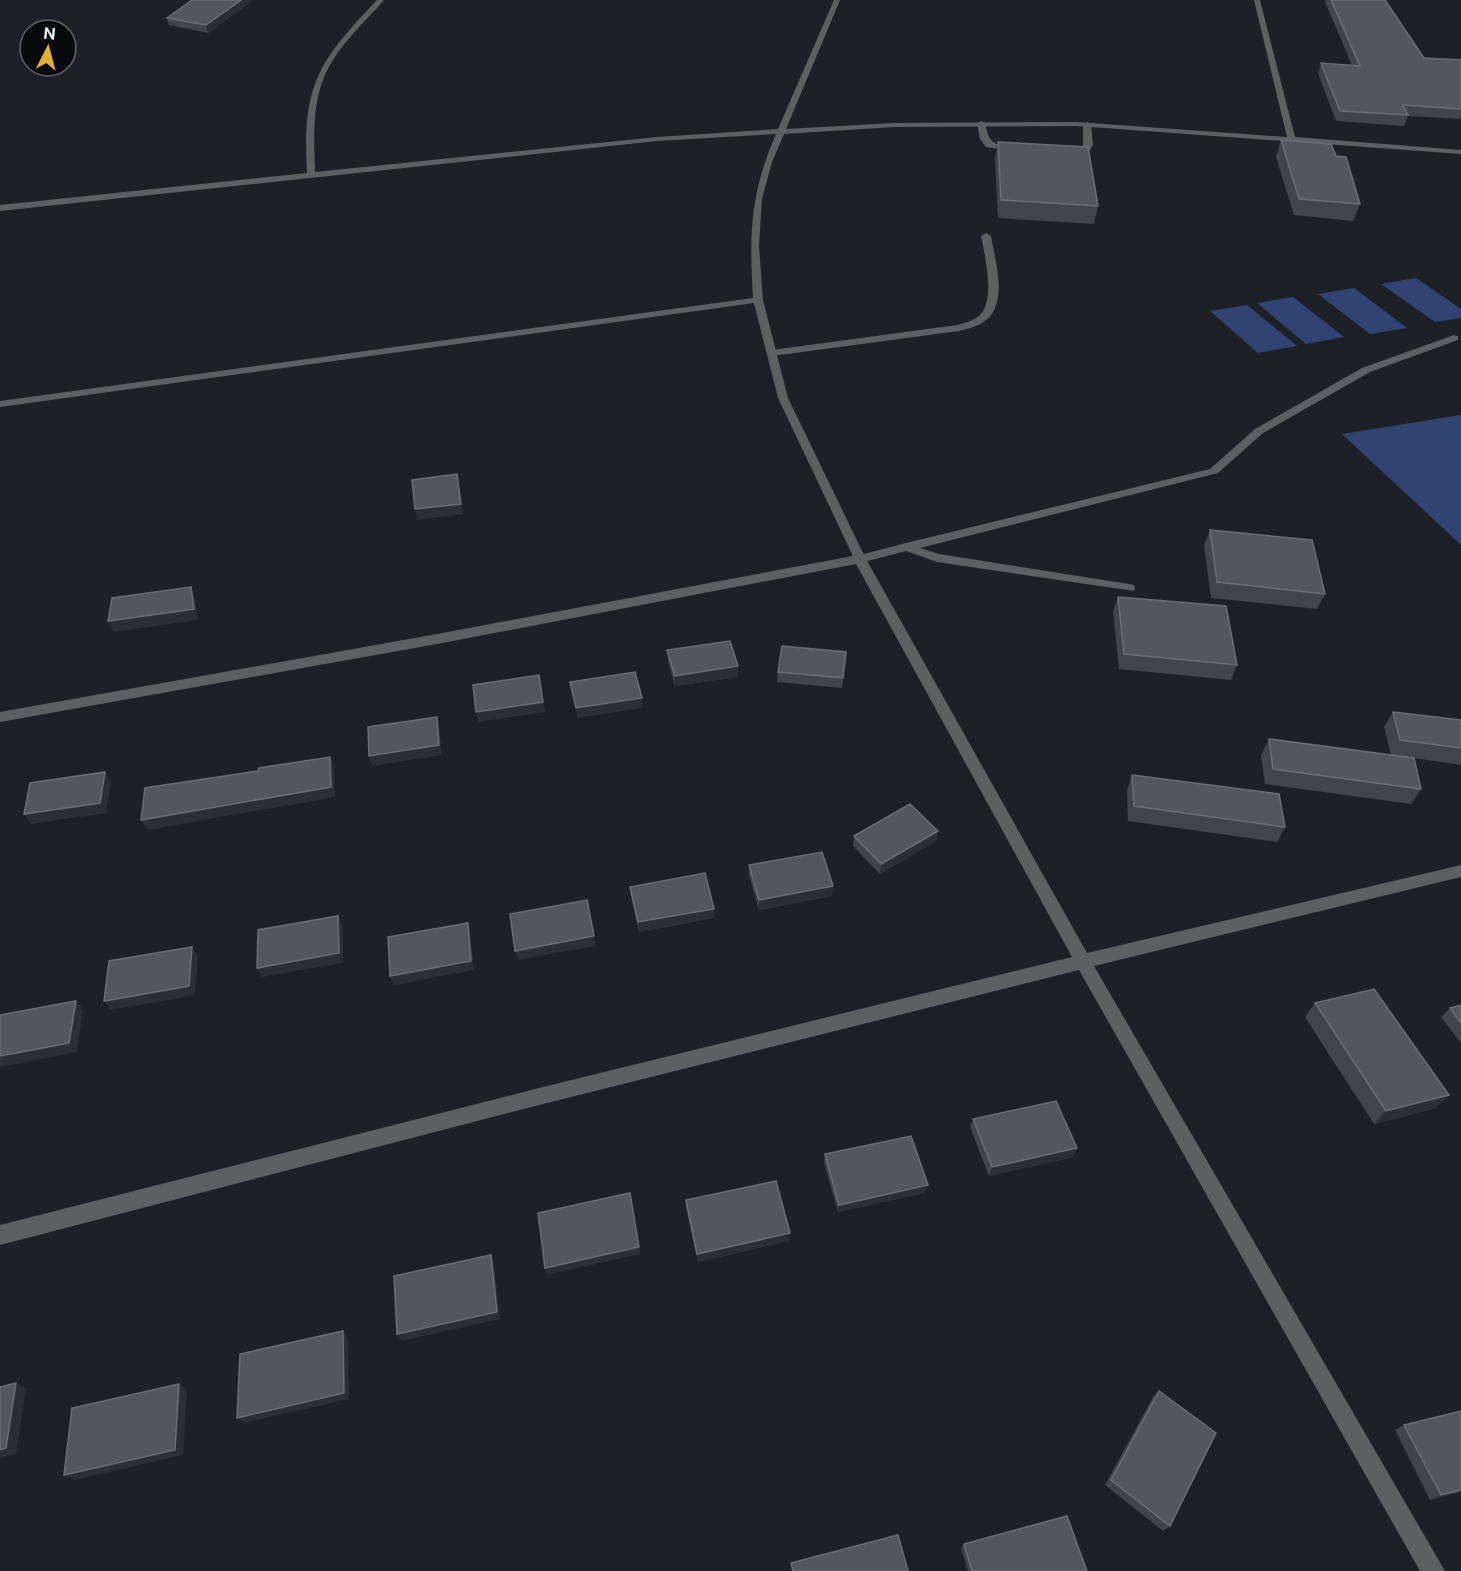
<svg xmlns="http://www.w3.org/2000/svg" width="1461" height="1571" viewBox="0 0 1461 1571" font-family="'Public Sans',sans-serif">
<style>
.green{fill:#304372}
.lines{fill:none;stroke-linecap:round;stroke-linejoin:round}
.lane{fill:#5d5f62;fill-rule:evenodd}
.street{fill:#5d5f62;fill-rule:evenodd}
.wall{fill:#41444b}
.shaded-wall{fill:#2b2e35}
.building{fill:#53565c;stroke:#6b6d74;stroke-width:1.5}
</style>
<rect width="100%" height="100%" fill="#1d2027"/>
<g class="green">
<polygon points="1416,278 1461,309 1461,318 1435,322 1381,284"/>
<polygon points="1354,288 1407,328 1370,334 1318,294"/>
<polygon points="1293,297 1344,337 1306,344 1257,303"/>
<polygon points="1247,305 1297,346 1258,353 1210,311"/>
<polygon points="1461,415 1461,545 1342,434"/>
</g>
<g class="lines">
<g class="lane">
<path d="M981 121 985 123C990 148 995 143 1018 148V152L986 147 980 139 977 123Z"/>
<polygon points="1087,122 1091,124 1093,145 1090,150 1066,154 1066,150 1083,148 1083,124"/>
<path d="M986 233 991 236C995 260 1009 303 985 321 979 326 967 329 959 331L772 356 767 353 772 350 957 325C964 323 973 321 979 316 996 301 985 256 981 236Z"/>
<polygon points="1454,335 1458,336 1458,340 1370,372 1263,433 1218,473 920,548 939,554 1129,584 1134,585 1135,588 1134,591 937,562 906,551 860,563 854,559 856,556 906,543 1210,469 1255,429 1362,368"/>
</g>
<path class="street" d="M377 0H384C367 20 347 37 333 60 311 94 314 134 315 172L657 137 778 129 834 0H840L786 129 894 123 1077 122 1287 137 1254 0H1260L1295 137 1461 150V154L1077 126 894 127 784 134 772 162 762 199 759 246 763 300 788 398 866 559 1087 953 1461 865V877L1094 966 1445 1571H1420L1079 970 547 1103 0 1245V1225L547 1086 1072 957 856 564 437 644 0 722V712L437 634 853 556 778 398 754 303 0 407V401L753 298C749 234 750 194 776 134L657 141 0 211V205L307 173C302 85 318 62 377 0Z"/>
</g>
<g class="wall">
<polygon points="192,0 253,0 208,33 169,25 167,18"/>
<polygon points="1325,0 1385,0 1424,58 1461,60 1461,119 1408,116 1404,126 1336,121 1318,73 1321,63 1352,65 1325,2"/>
<polygon points="1281,140 1336,156 1360,204 1353,221 1294,215 1276,157"/>
<polygon points="998,142 1098,206 1094,224 998,218 995,159"/>
<polygon points="1210,530 1325,594 1317,609 1211,598 1204,545"/>
<polygon points="1118,597 1237,665 1231,680 1119,669 1113,612"/>
<polygon points="667,650 738,666 738,677 675,686 668,661"/>
<polygon points="846,652 842,688 777,682 778,672"/>
<polygon points="1393,712 1461,720 1461,765 1414,758 1421,789 1411,804 1265,784 1261,755 1269,739 1391,755 1384,727"/>
<polygon points="1132,775 1285,827 1277,842 1128,821 1127,790"/>
<polygon points="938,831 936,841 880,874 853,846 854,836"/>
<polygon points="749,865 832,896 759,910 749,875"/>
<polygon points="630,887 714,918 639,932 631,896"/>
<polygon points="1315,1003 1436,1108 1374,1124 1305,1017"/>
<polygon points="1461,1005 1461,1043 1441,1017 1450,1008"/>
<polygon points="973,1119 1077,1148 1073,1157 989,1176 970,1127"/>
<polygon points="825,1154 928,1185 925,1193 838,1212 824,1162"/>
<polygon points="686,1200 789,1241 698,1262 686,1208"/>
<polygon points="1159,1391 1170,1526 1163,1531 1105,1485 1153,1397"/>
<polygon points="1461,1411 1461,1492 1430,1500 1395,1430 1404,1425"/>
<polygon points="964,1544 1087,1571 968,1571 961,1548"/>
</g>
<g class="shaded-wall">
<polygon points="241,0 253,0 208,33 206,25"/>
<polygon points="457,474 463,514 417,520 415,509"/>
<polygon points="191,587 195,598 198,620 113,632 108,621"/>
<polygon points="738,666 738,677 675,686 675,676"/>
<polygon points="642,698 642,708 577,718 576,708"/>
<polygon points="543,702 545,712 479,722 476,712"/>
<polygon points="437,717 439,727 442,755 372,766 369,756"/>
<polygon points="330,757 334,767 335,797 147,830 141,820"/>
<polygon points="105,772 111,782 106,813 31,824 24,814"/>
<polygon points="938,831 936,841 880,874 881,864"/>
<polygon points="833,886 832,896 759,910 759,900"/>
<polygon points="714,909 714,918 639,932 638,922"/>
<polygon points="338,916 343,925 343,963 262,977 257,968"/>
<polygon points="468,923 470,933 474,970 394,985 390,976"/>
<polygon points="594,936 595,946 518,960 515,951"/>
<polygon points="192,947 198,956 195,995 111,1010 104,1001"/>
<polygon points="76,1001 83,1010 77,1052 0,1067 0,1056"/>
<polygon points="1449,1095 1436,1108 1374,1124 1386,1111"/>
<polygon points="1077,1148 1073,1157 989,1176 992,1167"/>
<polygon points="928,1185 925,1193 838,1212 839,1205"/>
<polygon points="790,1233 789,1241 698,1262 697,1254"/>
<polygon points="639,1247 640,1254 547,1275 545,1268"/>
<polygon points="491,1255 494,1262 500,1319 402,1341 397,1334"/>
<polygon points="343,1331 348,1338 349,1399 244,1423 237,1418"/>
<polygon points="16,1383 26,1389 16,1454 0,1457 0,1450"/>
<polygon points="179,1384 187,1390 183,1455 74,1480 64,1475"/>
<polygon points="1461,1490 1461,1492 1430,1500 1441,1495"/>
</g>
<g class="building">
<polygon points="192,0 241,0 206,25 167,18"/>
<polygon points="1331,0 1385,0 1424,58 1461,60 1461,109 1403,105 1408,115 1340,111 1321,63 1360,66"/>
<polygon points="1281,140 1331,144 1336,156 1346,157 1360,204 1299,199"/>
<polygon points="998,142 1088,147 1098,206 1001,200"/>
<polygon points="457,474 461,504 415,509 412,480"/>
<polygon points="1210,530 1312,540 1325,594 1217,582"/>
<polygon points="191,587 194,609 108,621 112,598"/>
<polygon points="1118,597 1226,606 1237,665 1124,654"/>
<polygon points="730,641 738,666 675,676 667,650"/>
<polygon points="782,646 846,652 843,678 778,672"/>
<polygon points="635,672 642,698 576,708 570,682"/>
<polygon points="539,675 543,702 476,712 473,685"/>
<polygon points="1393,712 1461,720 1461,748 1400,740"/>
<polygon points="437,717 439,745 369,756 368,727"/>
<polygon points="1269,739 1414,758 1421,789 1273,769"/>
<polygon points="330,757 331,787 141,820 145,788 258,771 259,768"/>
<polygon points="105,772 100,803 24,814 30,783"/>
<polygon points="1132,775 1279,794 1285,827 1134,806"/>
<polygon points="910,804 938,831 881,864 854,836"/>
<polygon points="822,852 833,886 759,900 749,865"/>
<polygon points="705,873 714,909 638,922 630,887"/>
<polygon points="587,900 594,936 515,951 510,914"/>
<polygon points="338,916 339,953 257,968 258,930"/>
<polygon points="468,923 471,961 390,976 388,937"/>
<polygon points="192,947 189,986 104,1001 109,961"/>
<polygon points="1374,989 1449,1095 1386,1111 1315,1003"/>
<polygon points="76,1001 69,1043 0,1056 0,1015"/>
<polygon points="1461,1005 1461,1023 1450,1008"/>
<polygon points="1056,1101 1077,1148 992,1167 973,1119"/>
<polygon points="911,1136 928,1185 839,1205 825,1154"/>
<polygon points="776,1181 790,1233 697,1254 686,1200"/>
<polygon points="630,1193 639,1247 545,1268 538,1213"/>
<polygon points="491,1255 497,1312 397,1334 394,1276"/>
<polygon points="343,1331 344,1393 237,1418 240,1354"/>
<polygon points="16,1383 6,1448 0,1450 0,1387"/>
<polygon points="179,1384 175,1450 64,1475 72,1408"/>
<polygon points="1159,1391 1216,1433 1170,1526 1111,1480"/>
<polygon points="1461,1411 1461,1490 1441,1495 1404,1425"/>
<polygon points="1067,1516 1087,1571 972,1571 964,1544"/>
<polygon points="898,1535 908,1571 793,1571 791,1563"/>
</g>
<g transform="translate(48 48) rotate(6)"><circle r="28" fill="#090a0d" stroke="#636468" stroke-width="1.5"/>
<path d="M0-4.5L10 22L0 15L-10 22Z" fill="#e1af34"/>
<text y="-9" font-size="16" font-weight="bold" text-anchor="middle" fill="#eaecf1">N</text>
</g>
</svg>
